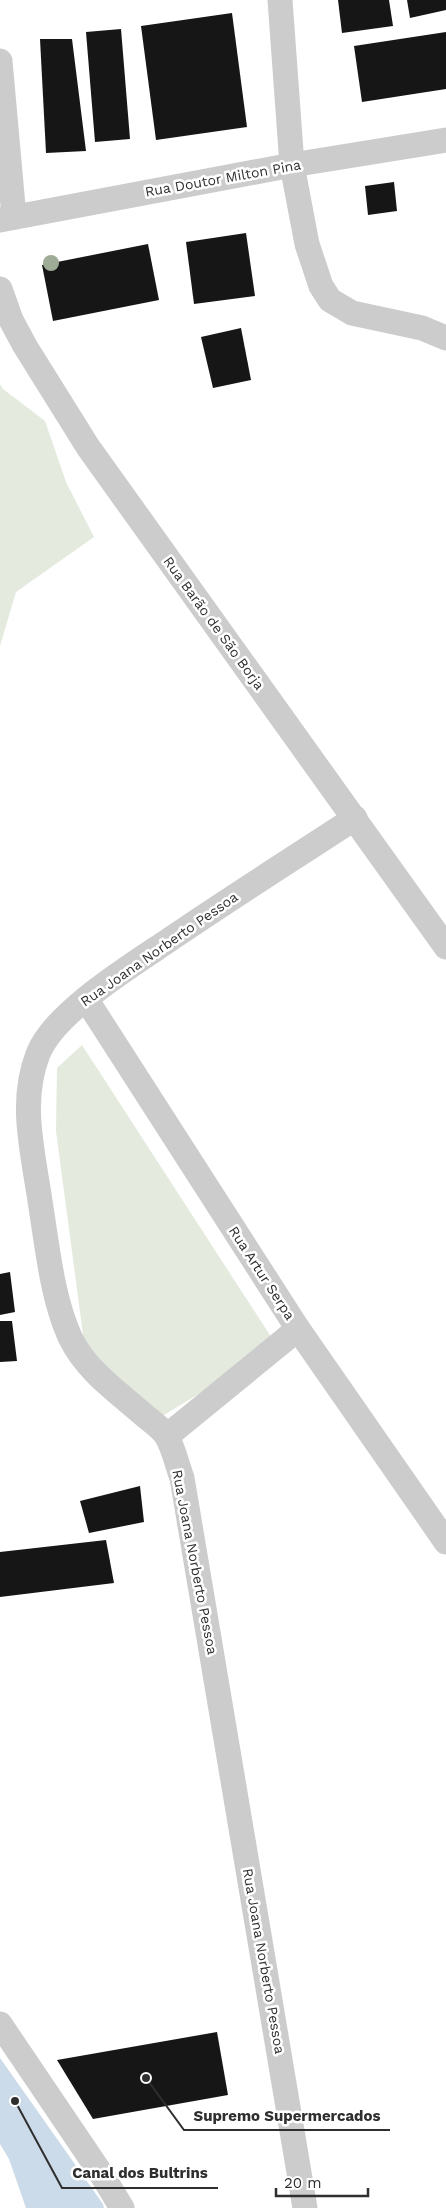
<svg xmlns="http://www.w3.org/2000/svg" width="446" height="2208" viewBox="0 0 446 2208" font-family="'Work Sans',sans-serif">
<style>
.green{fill:#e4ebde}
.water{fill:#ccdbe9}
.building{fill:#161616}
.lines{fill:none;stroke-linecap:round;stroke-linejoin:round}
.street{stroke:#ccc;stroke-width:25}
.tree{fill:#9eab96}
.labels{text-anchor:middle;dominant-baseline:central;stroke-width:5;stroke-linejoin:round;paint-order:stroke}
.street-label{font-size:14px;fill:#2f2f2f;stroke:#fff}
.leader{fill:none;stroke:#2f2f2f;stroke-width:2}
.callout-dot{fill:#2f2f2f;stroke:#fff;stroke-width:2}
.callout-label{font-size:15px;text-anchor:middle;font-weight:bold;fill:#2f2f2f;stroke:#fff;stroke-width:5;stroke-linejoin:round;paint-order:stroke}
</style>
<rect width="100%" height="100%" fill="#fff"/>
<g class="green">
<polygon points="0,384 3,389 45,421 66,482 94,537 16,592 0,646"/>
<polygon points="82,1045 277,1346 156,1420 84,1342 56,1131 57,1068"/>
</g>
<polygon class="water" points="0,2058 103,2204 104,2208 26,2208 9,2159 0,2144"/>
<g class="building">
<polygon points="338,0 389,0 393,26 342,33"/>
<polygon points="407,0 446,0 446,10 410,18"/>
<polygon points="232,13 247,127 156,140 141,26"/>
<polygon points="121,29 130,139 95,142 86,32"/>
<polygon points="446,32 446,89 362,102 354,46"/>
<polygon points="40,39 72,39 86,151 46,153"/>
<polygon points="394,182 397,211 368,215 365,186"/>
<polygon points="246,233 255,296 194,304 186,242"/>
<polygon points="148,244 159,300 53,321 42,265"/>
<polygon points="241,328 251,380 213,388 201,337"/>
<polygon points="10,1272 15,1312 0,1315 0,1274"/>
<polygon points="0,1321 12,1321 17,1361 0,1362"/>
<polygon points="140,1486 144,1522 89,1533 80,1501"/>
<polygon points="106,1540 114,1583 0,1597 0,1552"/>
<polygon points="217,2032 228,2095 93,2119 57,2060"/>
</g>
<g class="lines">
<g class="street">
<polyline points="280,0 292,165 307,244 321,286 330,300 352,313 422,328 446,338"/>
<polyline points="0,61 14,217"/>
<polyline points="0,220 292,165 446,140"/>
<polyline points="0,289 11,320 25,346 88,447 446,947"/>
<polyline points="86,999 298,1329 446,1542"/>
<polyline points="167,1436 298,1329"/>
<polyline points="0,2024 102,2175 122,2208"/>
<path d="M305 2208 182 1478C177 1465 174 1449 167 1437 163 1429 152 1422 145 1416 118 1392 86 1371 70 1337 52 1298 47 1244 40 1201 33 1152 19 1102 38 1054 54 1012 134 964 172 938 232 897 294 858 355 818"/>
</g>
</g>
<circle class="tree" cx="51" cy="263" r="8"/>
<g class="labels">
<g class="street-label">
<text transform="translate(223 178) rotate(-10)">Rua Doutor Milton Pina</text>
<text transform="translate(214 623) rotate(54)">Rua Barão de São Borja</text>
<text transform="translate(159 949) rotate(-35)">Rua Joana Norberto Pessoa</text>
<text transform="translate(262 1273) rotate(57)">Rua Artur Serpa</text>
<text transform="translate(195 1562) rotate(79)">Rua Joana Norberto Pessoa</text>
<text transform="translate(264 1961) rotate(80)">Rua Joana Norberto Pessoa</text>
</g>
</g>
<path class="leader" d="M146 2078L184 2130H390M15 2101L62 2188H218"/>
<g class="callout-dot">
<circle cx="146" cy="2078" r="5"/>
<circle cx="15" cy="2101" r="5"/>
</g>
<g class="callout-label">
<text x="287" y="2121">Supremo Supermercados</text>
<text x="140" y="2178">Canal dos Bultrins</text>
</g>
<path d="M276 2188v8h92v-8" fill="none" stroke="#2f2f2f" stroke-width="2.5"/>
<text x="284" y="2188" font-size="15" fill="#2f2f2f" stroke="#ffffff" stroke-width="4" paint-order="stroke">20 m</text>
</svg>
